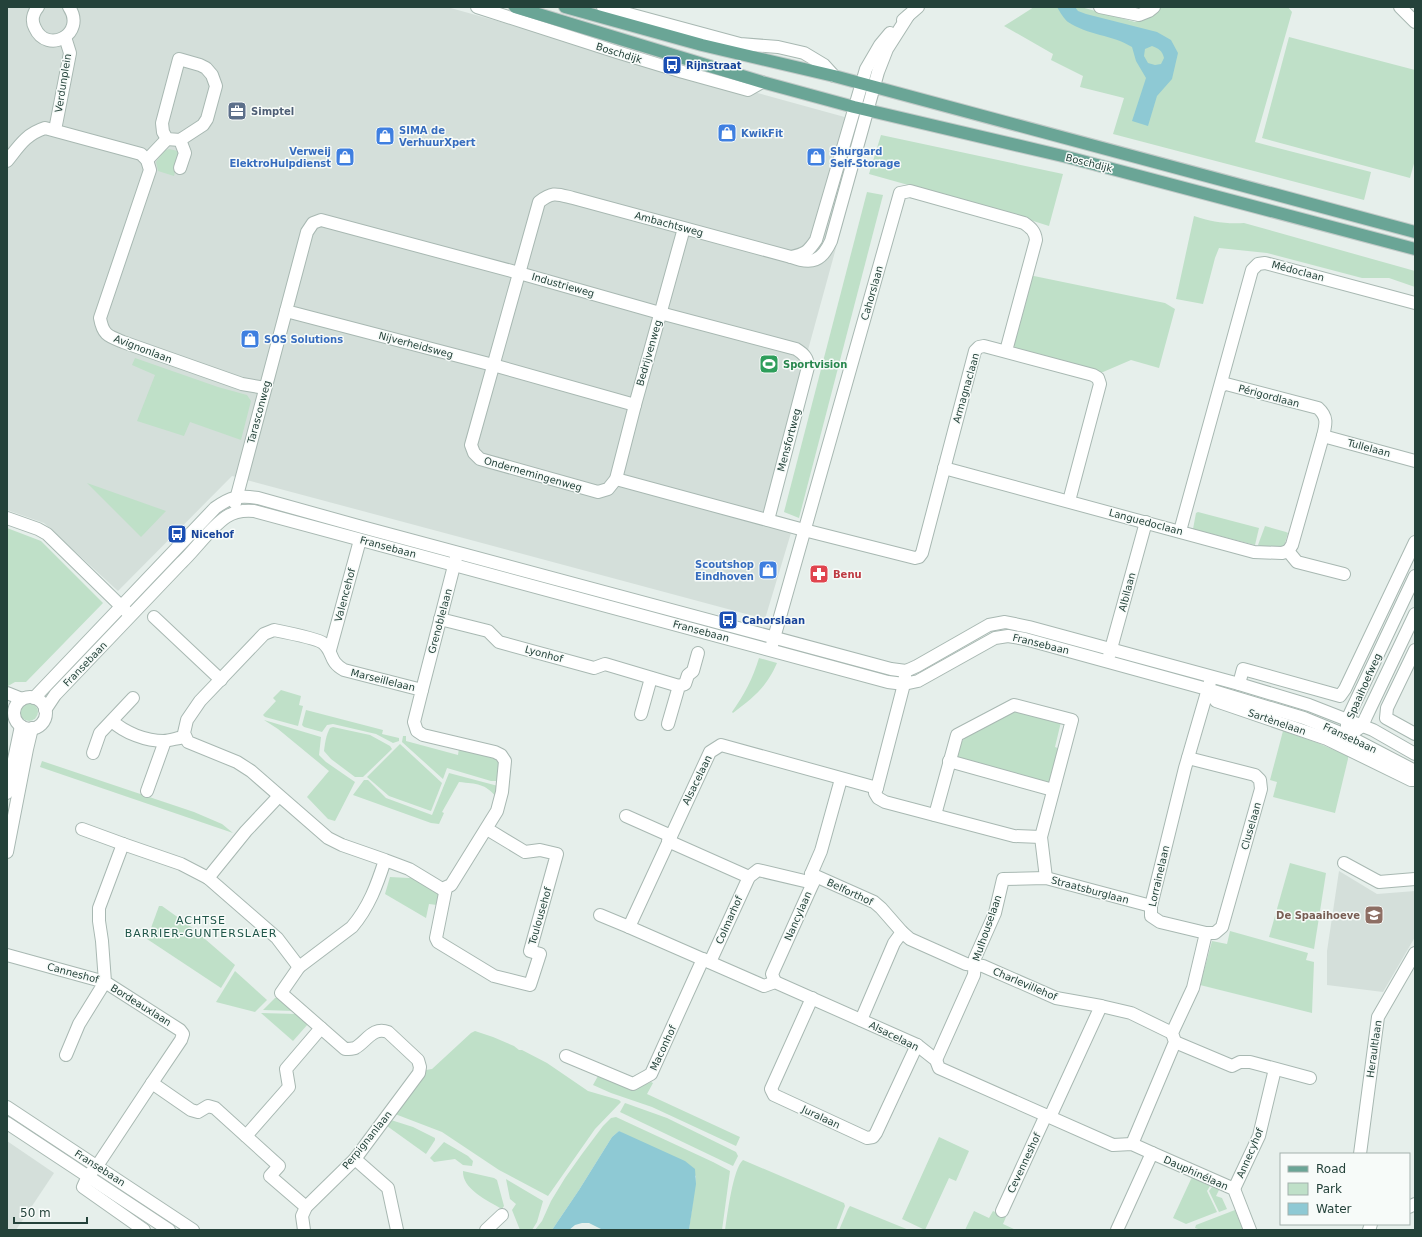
<svg xmlns="http://www.w3.org/2000/svg" width="1422" height="1237" viewBox="0 0 1422 1237" font-family="'DejaVu Sans',sans-serif">
<style>
.built{fill:#d4dfda}
.green{fill:#bfe0c8}
.water{fill:#8ec9d4;fill-rule:evenodd}
.lines{fill:none;stroke-linecap:round;stroke-linejoin:round}
.minor-casing{stroke:#a8b8b2;stroke-width:14}
.major-casing{stroke:#c2cac8;stroke-width:14}
.minor{stroke:#fff;stroke-width:12}
.major{stroke:#6aa596;stroke-width:12}
.labels{text-anchor:middle;dominant-baseline:central;stroke-width:3;stroke-linejoin:round;paint-order:stroke}
.street-label{font-size:10px;fill:#24423a;stroke:#f7fbf9}
.transit-label{font-size:10px;font-weight:bold;fill:#164399;stroke:#f7fbf9;text-anchor:start}
.service-label{font-size:10px;font-weight:bold;fill:#4e5e75;stroke:#f7fbf9;text-anchor:start}
.shop-label{font-size:10px;font-weight:bold;fill:#366cbe;stroke:#f7fbf9;text-anchor:start}
.leisure-label{font-size:10px;font-weight:bold;fill:#27864d;stroke:#f7fbf9;text-anchor:start}
.health-label{font-size:10px;font-weight:bold;fill:#be3a42;stroke:#f7fbf9;text-anchor:start}
.education-label{font-size:10px;font-weight:bold;fill:#785e54;stroke:#f7fbf9;text-anchor:end}
.neighbourhood-label{font-size:11px;letter-spacing:1px;fill:#1f5548;stroke:#f7fbf9}
</style>
<rect width="100%" height="100%" fill="#e6efeb"/>
<g class="built">
<polygon points="7,7 447,7 870,124 763,514 794,523 765,619 232,476 118,591 44,523 7,510"/>
<polygon points="1339,871 1377,894 1415,891 1415,937 1383,992 1327,985 1327,951"/>
<polygon points="7,1141 54,1173 16,1230 7,1230"/>
</g>
<g class="green">
<polygon points="1034,7 1081,7 1135,22 1150,16 1160,7 1288,7 1292,12 1255,142 1371,172 1364,200 1113,134 1124,98 1080,87 1083,76 1051,60 1053,54 1004,26"/>
<polygon points="1289,37 1415,70 1415,160 1410,178 1262,138"/>
<polygon points="881,135 1063,174 1049,226 1008,213 869,174"/>
<polygon points="169,149 178,151 179,156 174,176 158,171 156,162 164,151"/>
<polygon points="867,192 883,195 799,518 784,512"/>
<path d="M1194 216C1212 222 1225 224 1244 223L1415 271V287L1389 278H1362L1267 253 1219 248 1215 258 1203 304 1176 299Z"/>
<path d="M1029 275 1165 303 1175 309 1159 368 1131 360 1103 372H1096L1017 350C1013 346 1012 343 1013 337L1017 335 1029 291 1025 290Z"/>
<polygon points="135,358 218,387 247,395 251,401 241,440 190,422 184,436 137,421 155,375 132,365"/>
<polygon points="87,483 166,511 141,537"/>
<polygon points="1198,512 1259,528 1255,545 1193,529 1196,513"/>
<polygon points="1265,526 1286,532 1288,533 1284,546 1282,548 1260,547 1258,545"/>
<polygon points="7,528 41,541 103,603 26,682 15,682 8,686"/>
<path d="M759 658 777 663C766 688 754 697 733 713L732 712C744 695 753 678 759 658Z"/>
<polygon points="281,690 301,696 299,705 303,706 298,726 265,717 263,715 276,701 273,698"/>
<circle cx="29" cy="712" r="9"/>
<polygon points="1011,709 1061,722 1055,747 1060,749 1050,783 955,758 958,746 968,734"/>
<polygon points="306,710 383,730 382,734 399,738 399,741 393,743 376,734 333,724 327,725 322,732 304,727 302,725"/>
<polygon points="264,720 321,737 319,755 326,762 355,782 335,821 328,819 307,797 329,771 278,729"/>
<path d="M333 727 370 735 390 746 392 749 363 777H355L331 759 324 751C325 743 326 735 330 728Z"/>
<polygon points="1283,731 1318,743 1348,756 1348,759 1335,813 1273,797 1277,782 1270,780"/>
<polygon points="403,736 406,736 406,741 458,755 459,748 497,759 499,761 498,779 496,781 491,781 447,768 443,779 402,742"/>
<polygon points="400,744 442,783 431,811 389,796 367,777"/>
<polygon points="42,761 194,812 222,824 233,833 40,767"/>
<path d="M449 773 498 786 497 798C485 783 477 784 459 782L442 812 444 813 439 824 431 823 353 795 364 780H368L386 798 432 815Z"/>
<polygon points="1290,863 1326,873 1314,949 1269,937"/>
<polygon points="413,876 441,892 437,905 429,904 426,918 385,894 390,877 409,878"/>
<polygon points="159,906 162,906 190,926 235,965 221,988 147,939"/>
<polygon points="1230,931 1308,953 1306,960 1314,962 1312,1013 1200,985 1212,941 1227,944"/>
<polygon points="235,971 267,1000 255,1012 216,1002"/>
<polygon points="279,997 294,1011 263,1010 275,998"/>
<polygon points="261,1013 297,1014 308,1024 293,1041"/>
<polygon points="475,1031 493,1037 514,1046 519,1050 522,1050 547,1063 588,1091 619,1100 621,1102 595,1129 548,1196 499,1170 442,1132 395,1114 426,1070 432,1069 471,1033"/>
<polygon points="598,1076 635,1089 651,1082 653,1083 647,1094 740,1137 736,1146 652,1107 611,1093 593,1085"/>
<polygon points="625,1103 667,1118 736,1152 738,1156 733,1166 620,1112"/>
<polygon points="616,1117 713,1162 730,1171 722,1230 689,1230 696,1176 619,1131 612,1137 579,1190 552,1230 535,1230 542,1221 551,1201 565,1178 582,1154 603,1126 611,1118"/>
<polygon points="391,1120 413,1127 435,1138 435,1140 426,1154 387,1126"/>
<polygon points="939,1137 969,1151 956,1181 949,1178 925,1230 902,1219"/>
<polygon points="444,1142 468,1156 473,1161 472,1166 463,1165 455,1159 434,1162 430,1158"/>
<path d="M743 1160 844 1203 845 1206 836 1230H725C727 1216 733 1168 743 1160Z"/>
<path d="M463 1171 494 1178 497 1180 504 1206 502 1209C488 1201 462 1189 463 1171Z"/>
<polygon points="1192,1177 1210,1186 1207,1191 1217,1212 1186,1224 1173,1218"/>
<polygon points="506,1179 543,1201 537,1222 532,1230 520,1230 512,1210 516,1204 510,1199"/>
<polygon points="1212,1187 1219,1190 1216,1196 1222,1198 1227,1209 1219,1212 1209,1191"/>
<polygon points="850,1206 909,1230 839,1230 848,1209"/>
<polygon points="1235,1210 1243,1230 1201,1230 1195,1228 1196,1225"/>
<polygon points="974,1211 989,1218 993,1211 1006,1217 1003,1224 1016,1230 965,1230"/>
</g>
<g class="water">
<path d="M1057 7H1075L1078 11 1086 14 1157 32 1171 40 1178 53 1172 79 1157 96 1148 126 1132 121 1146 78 1136 61 1132 47C1113 35 1087 35 1068 22 1064 19 1060 12 1057 7ZM1152 46C1159 49 1162 50 1164 58L1161 64 1155 65 1148 63 1144 56 1145 49Z"/>
<polygon points="619,1131 685,1161 695,1169 696,1184 689,1230 603,1230 589,1223 582,1223 575,1225 569,1230 552,1230 579,1190 612,1137"/>
</g>
<g class="lines">
<g class="minor-casing">
<g id="minor">
<path d="M38 7C33 13 31 21 35 28 47 55 87 34 69 7"/>
<polyline points="477,7 617,52 683,72 748,90 762,82"/>
<polyline points="603,7 740,44 778,47 804,53 824,65 834,76"/>
<polyline points="1100,7 1139,15 1149,11 1154,7"/>
<polyline points="1400,7 1415,22"/>
<polyline points="903,20 918,7"/>
<polygon points="179,59 200,65 206,68 212,75 216,86 207,119 203,125 180,140 167,139 163,132 162,123"/>
<polyline points="55,130 70,53 65,37"/>
<polyline points="180,140 185,153 180,168"/>
<polyline points="147,160 167,139"/>
<path d="M7 161C19 146 26 134 45 128L141 154 147 160 150 170 100 318C103 335 108 336 123 342L242 384 265 388"/>
<path d="M684 228 635 405 616 479 608 489 598 492 480 459 474 453 471 445 539 202C553 191 557 194 573 198L791 257C812 265 822 261 831 241L878 72 887 49 908 16"/>
<path d="M791 257C805 254 808 252 816 240L866 69 880 45 890 33"/>
<path d="M1221 386 1226 384 1318 408C1328 417 1326 424 1323 436L1292 545 1288 551"/>
<path d="M635 405 493 365 286 311 307 232 313 223 321 220 519 273 660 313 796 349C804 354 808 358 808 367L768 520"/>
<polyline points="1323,436 1415,461"/>
<polyline points="944,468 1254,552 1282,553 1288,551 1297,562 1344,574"/>
<polyline points="616,479 804,530 915,558 919,557 922,553 975,351 979,347 984,346 1093,375 1098,378 1100,384 1069,501"/>
<polyline points="235,503 286,311"/>
<polyline points="7,518 38,529 47,534 127,612"/>
<polyline points="1180,531 1252,270 1258,264 1265,263 1415,303"/>
<polyline points="154,617 221,680"/>
<polyline points="440,619 488,631 499,642 594,668 605,664 679,686"/>
<path d="M772 645 900 193 910 191 1024 223C1031 228 1035 231 1036 240L1006 351"/>
<polyline points="330,650 360,540"/>
<polyline points="1415,650 1387,708 1386,718 1415,734"/>
<polyline points="1109,656 1146,522"/>
<polyline points="905,676 904,684 877,788 721,745 710,752 629,927 764,986 775,982 917,1045 936,1060 939,1068 1113,1145 1132,1144 1152,1153"/>
<polyline points="1239,684 1243,669 1340,696 1345,689 1415,542"/>
<polyline points="1207,689 1216,701 1327,739 1411,780 1415,780"/>
<polyline points="422,690 456,558"/>
<polyline points="7,693 22,699"/>
<circle cx="30" cy="713" r="16"/>
<path d="M34 698 215 508C230 497 239 495 258 498L362 527 891 669 906 671 917 666 989 625 1005 622 1029 627 1239 684 1309 705 1373 730 1415 754"/>
<path d="M45 710 55 695C97 651 139 607 181 563 195 550 210 528 226 517 235 511 243 510 254 511L888 682 904 684 918 681 995 638 1008 636 1025 639 1207 689 1304 718 1348 736 1415 771"/>
<polyline points="641,714 651,678"/>
<path d="M112 721C125 733 146 741 164 741 171 740 178 738 185 737"/>
<polyline points="668,724 679,686 685,684 688,675 693,671 698,653"/>
<polyline points="1347,727 1347,720 1354,705 1415,576"/>
<polyline points="1355,731 1362,726 1366,717 1415,614"/>
<polyline points="93,753 100,733 133,698"/>
<polyline points="1188,758 1255,775 1260,780 1261,789 1222,927 1215,933 1206,933"/>
<polyline points="949,761 1053,790"/>
<polyline points="877,788 875,793 878,798 885,802 1014,836 1041,837"/>
<polyline points="147,791 165,741"/>
<polyline points="7,793 21,726"/>
<polyline points="935,815 957,735 1014,705 1072,720 1041,837 1046,878"/>
<polyline points="626,816 671,836"/>
<polyline points="82,829 123,844"/>
<polyline points="668,841 749,877"/>
<polyline points="7,852 27,749 32,728"/>
<polyline points="1344,863 1379,882 1415,879"/>
<polyline points="811,874 874,902 881,908 902,932 910,939 966,964 983,966 1056,998 1101,1006 1131,1013 1172,1033"/>
<polyline points="208,878 246,831 279,796"/>
<polyline points="446,888 436,938 438,942 494,976 530,985 540,954 530,951 557,854 540,850 525,852 487,829"/>
<polyline points="600,915 629,927"/>
<polyline points="7,955 105,982 79,1024 66,1055"/>
<polyline points="710,962 749,877 758,870 813,883"/>
<path d="M299 967 352 927C369 907 377 885 385 860L342 845 328 838 251 771 237 762 188 742 184 733 187 720 200 701 264 634 274 630C284 632 318 639 323 643 334 652 328 661 344 670L422 690 414 722 417 731 423 735 495 752 501 755 505 761 502 792 497 811 451 885 442 889 409 869 385 860"/>
<polyline points="775,982 772,974 813,883 811,874 821,851 841,779"/>
<polyline points="812,998 771,1089 774,1095 867,1138 873,1137 876,1133 917,1045"/>
<polyline points="861,1020 894,943 902,932"/>
<polyline points="1175,1042 1232,1066 1240,1062 1250,1062 1310,1078"/>
<polyline points="566,1056 633,1084 651,1074 703,959"/>
<polyline points="936,1060 974,975 975,958 995,913 1003,879 1046,878 1151,906"/>
<polyline points="152,1083 191,1110 198,1112 208,1106 215,1108 279,1166 270,1176 306,1207"/>
<polyline points="7,1107 193,1230"/>
<polyline points="1050,1117 1101,1006"/>
<polyline points="7,1123 169,1230"/>
<polyline points="246,1136 289,1087 286,1069 321,1028"/>
<polyline points="1132,1144 1175,1042 1172,1033 1193,988 1206,933 1160,922 1151,916 1151,906 1185,768 1210,682"/>
<polyline points="1360,1154 1378,1017 1415,953"/>
<polyline points="355,1159 388,1188 397,1230"/>
<polyline points="1234,1189 1259,1136 1275,1069"/>
<polyline points="1409,1207 1415,1204"/>
<polyline points="1002,1211 1046,1115"/>
<path d="M144 1230 83 1187 88 1176 97 1166 152 1083 181 1040 183 1034 180 1030 105 982 102 941 99 921V908L123 844 181 864 208 878 277 938 299 967 281 993 345 1049C348 1049 352 1049 355 1048 366 1042 373 1026 388 1032L418 1060 420 1067 419 1073 355 1159 306 1207 302 1216 304 1230"/>
<polyline points="486,1230 502,1215"/>
<polyline points="1117,1230 1152,1153 1234,1189 1250,1230"/>
<polyline points="1369,1230 1371,1224"/>
</g>
</g>
<g class="major-casing">
<g id="major">
<polyline points="515,7 762,82 854,107 1067,157 1415,249"/>
<polyline points="565,7 702,45 834,76 1415,232"/>
</g>
</g>
<use href="#minor" class="minor"/>
<use href="#major" class="major"/>
</g>
<defs>
<g id="bus-square" transform="scale(1)"><rect x="-9" y="-9" width="18" height="18" rx="4" fill="#1a4fb4" stroke="#f7fbf9"/><path d="M-5-6H5V4H4V6H2V4H-2V6H-4V4H-5ZM-3.5-4V0h7V-4ZM-3.5 1.2v1.5H-2V1.2ZM2 1.2v1.5H3.5V1.2Z" fill="#fff"/></g>
<g id="office-square" transform="scale(1)"><rect x="-9" y="-9" width="18" height="18" rx="4" fill="#5c6f8a" stroke="#f7fbf9"/><path d="M-6-3h4V-5.5h4V-3h4V5H-6ZM-1-4.5V-3h2v-1.5ZM-6 0V1H6V0Z" fill="#fff"/></g>
<g id="shop-square" transform="scale(1)"><rect x="-9" y="-9" width="18" height="18" rx="4" fill="#3f7fe0" stroke="#f7fbf9"/><path d="M-5-2.5h2.3a2.7 3.5 0 0 1 5.4 0H5L5.5 6h-11ZM-1.5-2.5h3a1.5 2.3 0 0 0-3 0Z" fill="#fff"/></g>
<g id="stadium-square" transform="scale(1)"><rect x="-9" y="-9" width="18" height="18" rx="4" fill="#2e9e5b" stroke="#f7fbf9"/><path d="M0-5a6.5 5 0 1 0 0 10a6.5 5 0 1 0 0-10ZM-3.5-1.8h7v3.6h-7Z" fill="#fff"/></g>
<g id="pharmacy-square" transform="scale(1)"><rect x="-9" y="-9" width="18" height="18" rx="4" fill="#e0444e" stroke="#f7fbf9"/><path d="M-2-6h4v4h4v4h-4v4h-4v-4h-4v-4h4Z" fill="#fff"/></g>
<g id="school-square" transform="scale(1)"><rect x="-9" y="-9" width="18" height="18" rx="4" fill="#8d6e63" stroke="#f7fbf9"/><path d="M0-5L7-2L0 1L-7-2ZM-4 1L0 2.5L4 1V4Q0 6-4 4Z" fill="#fff"/></g>
</defs>
<g fill-rule="evenodd">
<use href="#bus-square" x="672" y="65"/>
<use href="#office-square" x="237" y="111"/>
<use href="#shop-square" x="727" y="133"/>
<use href="#shop-square" x="385" y="136"/>
<use href="#shop-square" x="345" y="157"/>
<use href="#shop-square" x="816" y="157"/>
<use href="#shop-square" x="250" y="339"/>
<use href="#stadium-square" x="769" y="364"/>
<use href="#bus-square" x="177" y="534"/>
<use href="#shop-square" x="768" y="570"/>
<use href="#pharmacy-square" x="819" y="574"/>
<use href="#bus-square" x="728" y="620"/>
<use href="#school-square" x="1374" y="915"/>
</g>
<g class="labels">
<g class="street-label">
<text transform="translate(619 53) rotate(17)">Boschdijk</text>
<text transform="translate(63 83) rotate(-81)">Verdunplein</text>
<text transform="translate(1089 163) rotate(14)">Boschdijk</text>
<text transform="translate(669 224) rotate(15)">Ambachtsweg</text>
<text transform="translate(1298 271) rotate(15)">Médoclaan</text>
<text transform="translate(563 285) rotate(16)">Industrieweg</text>
<text transform="translate(872 293) rotate(-74)">Cahorslaan</text>
<text transform="translate(416 345) rotate(15)">Nijverheidsweg</text>
<text transform="translate(143 349) rotate(21)">Avignonlaan</text>
<text transform="translate(649 353) rotate(-74)">Bedrijvenweg</text>
<text transform="translate(966 388) rotate(-74)">Armagnaclaan</text>
<text transform="translate(1269 396) rotate(15)">Périgordlaan</text>
<text transform="translate(259 412) rotate(-75)">Tarasconweg</text>
<text transform="translate(789 440) rotate(-75)">Mensfortweg</text>
<text transform="translate(1369 448) rotate(15)">Tullelaan</text>
<text transform="translate(533 474) rotate(16)">Ondernemingenweg</text>
<text transform="translate(1146 522) rotate(15)">Languedoclaan</text>
<text transform="translate(388 547) rotate(15)">Fransebaan</text>
<text transform="translate(1127 592) rotate(-75)">Albilaan</text>
<text transform="translate(345 595) rotate(-75)">Valencehof</text>
<text transform="translate(440 621) rotate(-75)">Grenoblelaan</text>
<text transform="translate(701 631) rotate(15)">Fransebaan</text>
<text transform="translate(1041 644) rotate(14)">Fransebaan</text>
<text transform="translate(544 654) rotate(15)">Lyonhof</text>
<text transform="translate(85 664) rotate(-46)">Fransebaan</text>
<text transform="translate(383 680) rotate(14)">Marseillelaan</text>
<text transform="translate(1364 686) rotate(-66)">Spaaihoefweg</text>
<text transform="translate(1277 722) rotate(19)">Sartènelaan</text>
<text transform="translate(1350 738) rotate(25)">Fransebaan</text>
<text transform="translate(697 780) rotate(-64)">Alsacelaan</text>
<text transform="translate(1251 826) rotate(-74)">Cluselaan</text>
<text transform="translate(1159 876) rotate(-77)">Lorrainelaan</text>
<text transform="translate(1090 890) rotate(15)">Straatsburglaan</text>
<text transform="translate(850 892) rotate(25)">Belforthof</text>
<text transform="translate(540 916) rotate(-74)">Toulousehof</text>
<text transform="translate(798 916) rotate(-66)">Nancylaan</text>
<text transform="translate(729 920) rotate(-66)">Colmarhof</text>
<text transform="translate(987 928) rotate(-71)">Mulhouselaan</text>
<text transform="translate(73 973) rotate(15)">Canneshof</text>
<text transform="translate(1025 984) rotate(23)">Charlevillehof</text>
<text transform="translate(141 1005) rotate(32)">Bordeauxlaan</text>
<text transform="translate(894 1036) rotate(26)">Alsacelaan</text>
<text transform="translate(663 1048) rotate(-65)">Maconhof</text>
<text transform="translate(1374 1049) rotate(-82)">Heraultlaan</text>
<text transform="translate(821 1117) rotate(25)">Juralaan</text>
<text transform="translate(367 1140) rotate(-51)">Perpignanlaan</text>
<text transform="translate(1250 1153) rotate(-67)">Annecyhof</text>
<text transform="translate(1024 1163) rotate(-65)">Cevenneshof</text>
<text transform="translate(100 1168) rotate(33)">Fransebaan</text>
<text transform="translate(1196 1173) rotate(24)">Dauphinélaan</text>
</g>
<g class="transit-label">
<text x="686" y="65">Rijnstraat</text>
<text x="191" y="534">Nicehof</text>
<text x="742" y="620">Cahorslaan</text>
</g>
<g class="service-label">
<text x="251" y="111">Simptel</text>
</g>
<g class="shop-label">
<text x="399" y="130">SIMA de<tspan x="399" dy="12">VerhuurXpert</tspan></text>
<text x="741" y="133">KwikFit</text>
<text x="331" y="151" text-anchor="end">Verweij<tspan x="331" dy="12">ElektroHulpdienst</tspan></text>
<text x="830" y="151">Shurgard<tspan x="830" dy="12">Self-Storage</tspan></text>
<text x="264" y="339">SOS Solutions</text>
<text x="754" y="564" text-anchor="end">Scoutshop<tspan x="754" dy="12">Eindhoven</tspan></text>
</g>
<g class="leisure-label">
<text x="783" y="364">Sportvision</text>
</g>
<g class="health-label">
<text x="833" y="574">Benu</text>
</g>
<g class="education-label">
<text x="1360" y="915">De Spaaihoeve</text>
</g>
<g class="neighbourhood-label">
<text x="201" y="920">ACHTSE<tspan x="201" dy="13">BARRIER-GUNTERSLAER</tspan></text>
</g>
</g>
<rect width="1422" height="1237" fill="none" stroke="#24423a" stroke-width="16"/>
<rect x="1280" y="1153" width="130" height="72" fill="#f7fbf9" stroke="#a3b1ad"/>
<rect x="1288" y="1166" width="20" height="6" fill="#6aa596" stroke="#a3b1ad"/>
<text x="1316" y="1173" font-size="12" fill="#24423a">Road</text>
<rect x="1288" y="1183" width="20" height="12" fill="#bfe0c8" stroke="#a3b1ad"/>
<text x="1316" y="1193" font-size="12" fill="#24423a">Park</text>
<rect x="1288" y="1203" width="20" height="12" fill="#8ec9d4" stroke="#a3b1ad"/>
<text x="1316" y="1213" font-size="12" fill="#24423a">Water</text>
<path d="M14 1217v6h73v-6" fill="none" stroke="#24423a" stroke-width="2"/>
<text x="20" y="1217" font-size="12" fill="#24423a" stroke="#f7fbf9" stroke-width="3" paint-order="stroke">50 m</text>
</svg>
